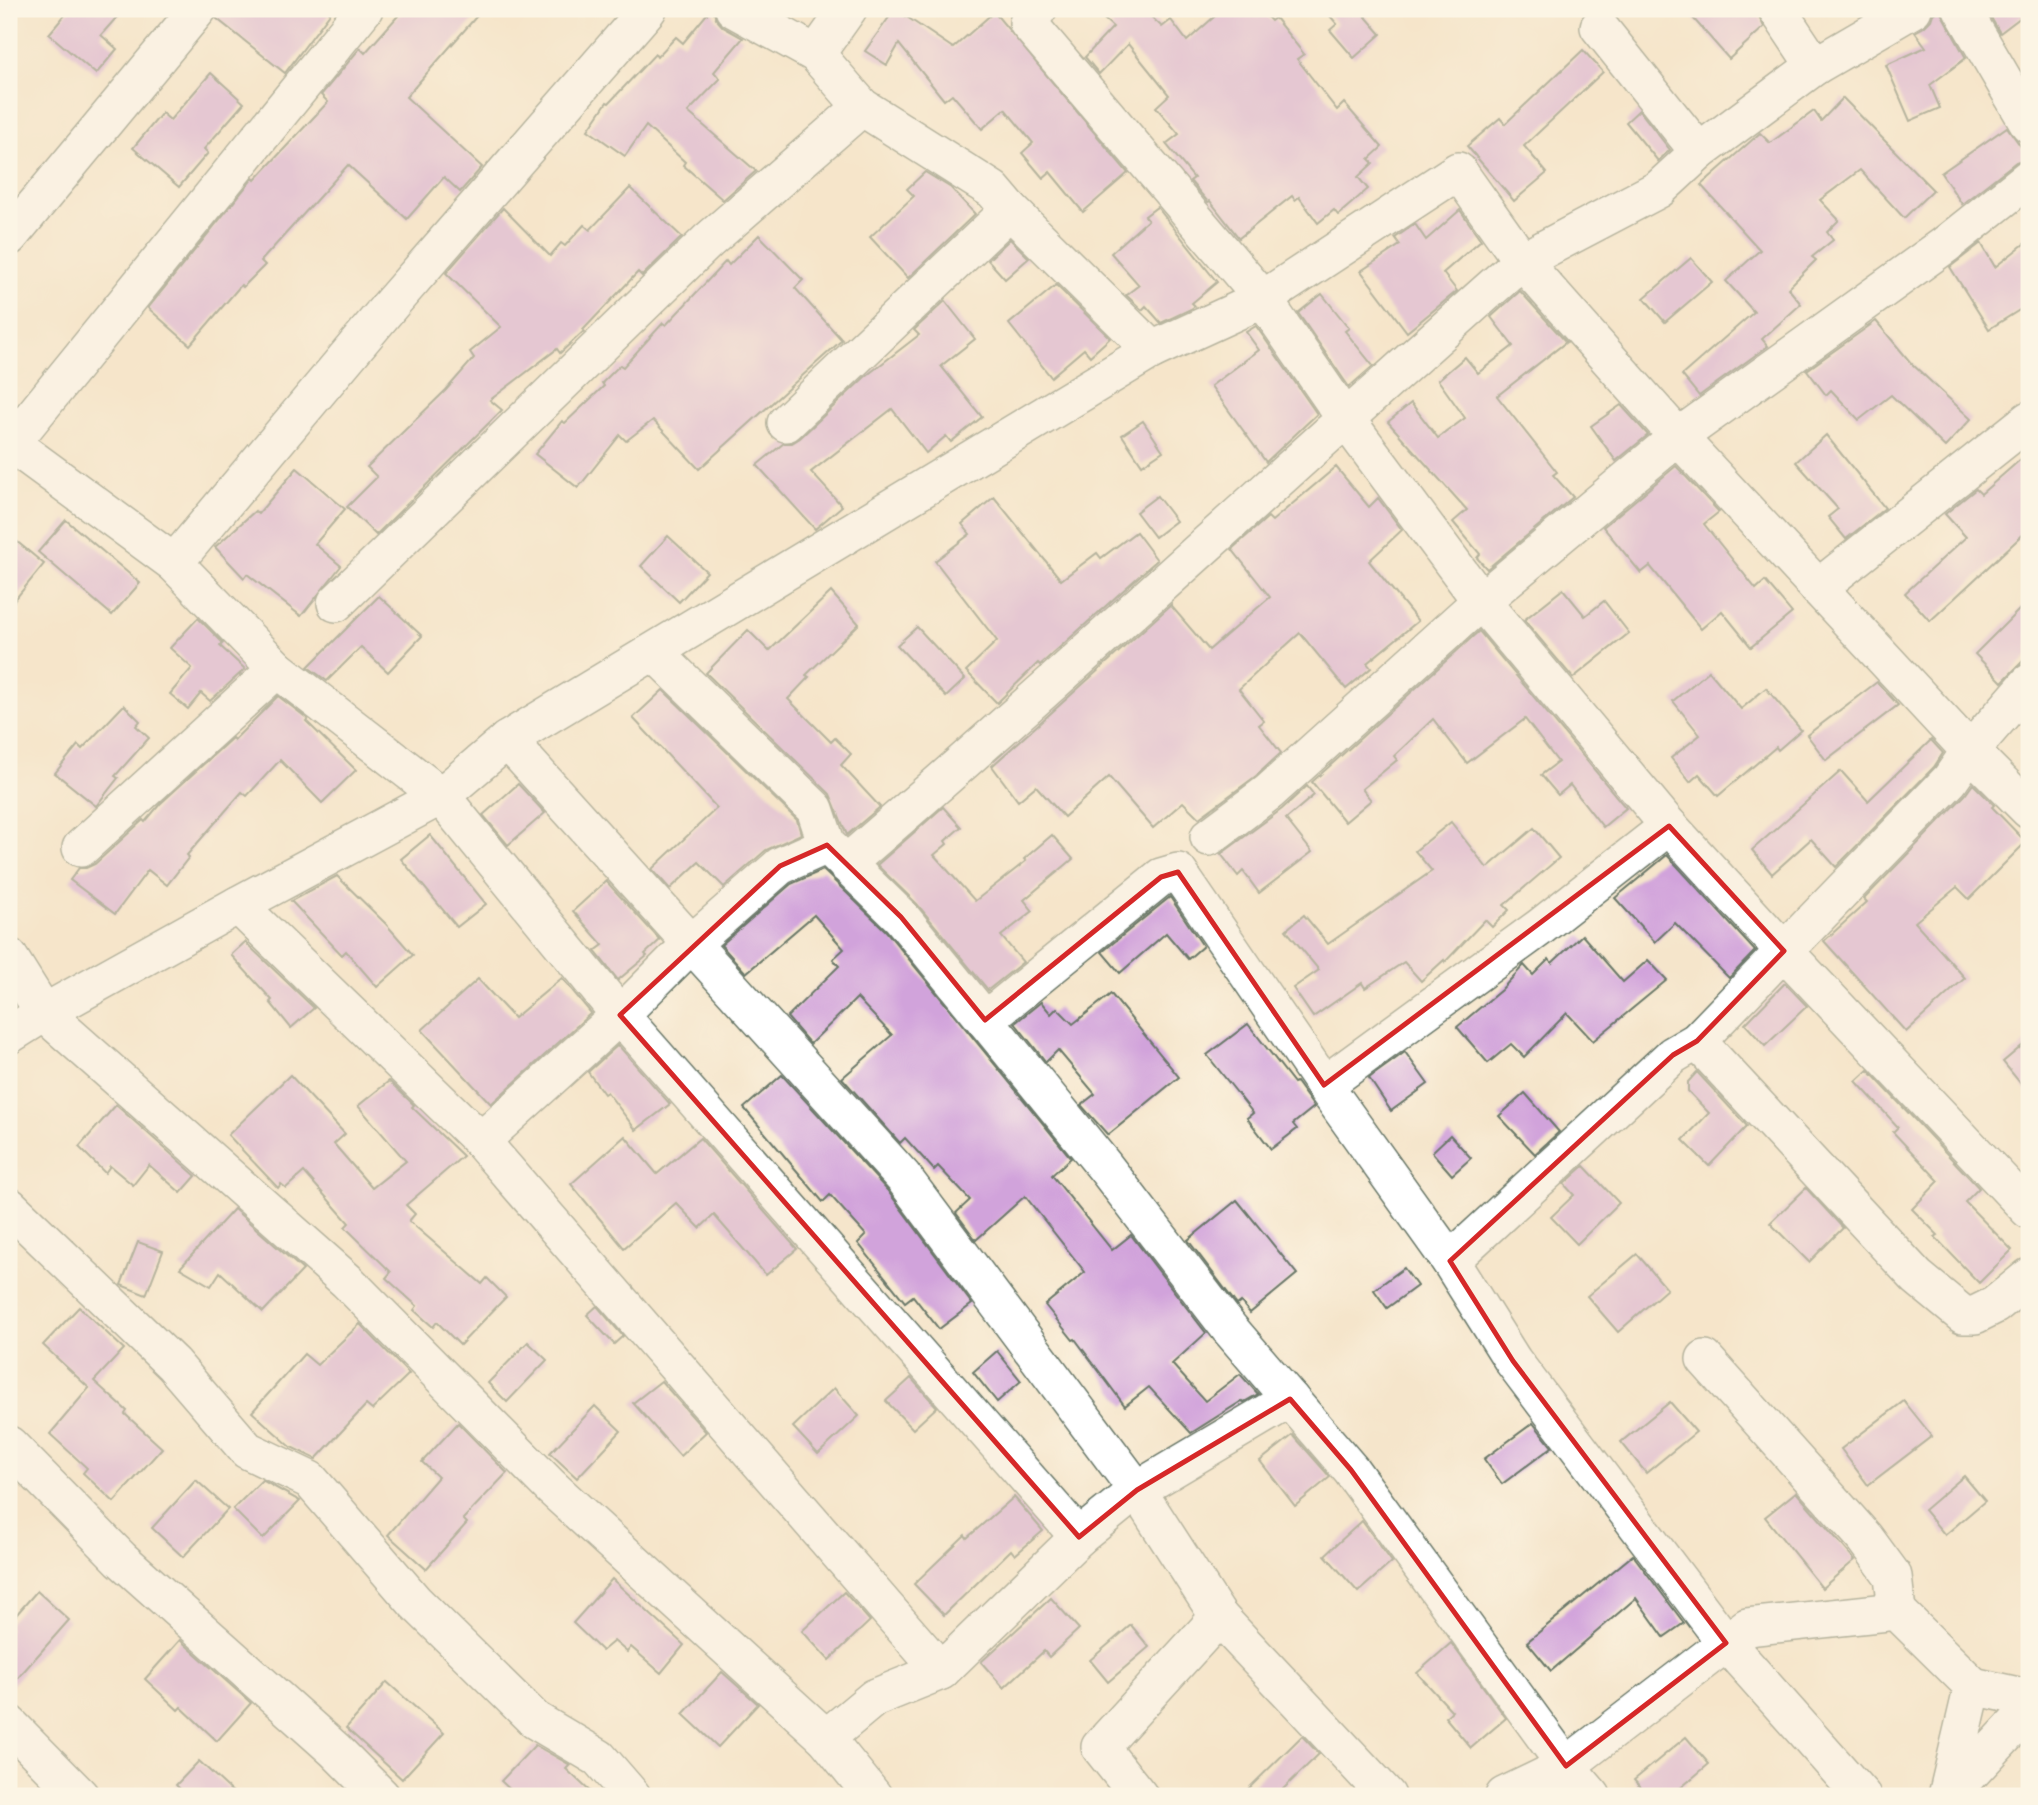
<svg xmlns="http://www.w3.org/2000/svg" width="2038" height="1805" viewBox="0 0 2038 1805" font-family="'Balsamiq Sans',sans-serif">
<style>
.building{fill:#d1a3db}
.lines{fill:none;stroke-linecap:round;stroke-linejoin:round}
.minor-casing{stroke:#6a7869;stroke-width:40}
.minor{stroke:#fff;stroke-width:37}
.marked{fill:none;stroke:#d62828;stroke-width:5;stroke-linejoin:round}
</style>
<rect width="100%" height="100%" fill="#fcf5e5"/>
<filter id="ink" filterUnits="userSpaceOnUse"><feTurbulence type="fractalNoise" baseFrequency=".0143" numOctaves="2"/><feDisplacementMap in="SourceGraphic" scale="14" xChannelSelector="R" yChannelSelector="G"/><feConvolveMatrix kernelMatrix="1 2 1 2 8 2 1 2 1" color-interpolation-filters="sRGB"/></filter>
<filter id="wash" filterUnits="userSpaceOnUse"><feTurbulence type="fractalNoise" baseFrequency=".00686" numOctaves="4" result="noise"/><feDisplacementMap in="SourceGraphic" scale="28" xChannelSelector="R" yChannelSelector="G"/><feGaussianBlur stdDeviation="1.57" result="paint"/><feColorMatrix in="noise" values="0 0 0 0 0 0 0 0 0 0 0 0 0 0 0 0 0 1.4 0 .05"/><feComposite in="paint" operator="in"/></filter>
<g filter="url(#wash)">
<rect width="100%" height="100%" fill="#f5e5cb"/>
<g id="blocks">
<g class="building">
<polygon points="70,9 124,9 101,35 117,49 96,74 49,34"/>
<polygon points="218,9 333,9 285,73 216,18"/>
<polygon points="404,9 483,9 406,97 482,167 460,192 444,177 407,219 348,165 261,261 265,265 243,287 241,285 190,345 148,308 253,178 255,180 328,102 321,95 360,48 365,53"/>
<polygon points="711,9 713,9 716,19 723,27 743,38 714,72 720,79 688,112 756,171 723,200 683,165 685,162 646,126 625,156 588,130 607,102 609,103 655,54 657,57 676,37 683,43"/>
<polygon points="895,9 953,48 994,12 1128,173 1083,212 1050,172 1043,178 1022,153 1033,143 1005,109 982,129 952,94 944,100 899,44 887,65 865,51"/>
<polygon points="1093,9 1143,9 1162,27 1171,20 1187,41 1223,9 1260,9 1271,21 1275,18 1304,54 1297,59 1337,110 1344,103 1382,147 1369,159 1373,163 1358,177 1368,189 1338,215 1334,210 1318,223 1299,197 1295,200 1292,196 1239,238 1210,201 1208,202 1190,181 1194,178 1166,144 1179,134 1156,107 1169,95 1128,44 1099,74 1085,57 1113,27"/>
<polygon points="1324,9 1359,9 1381,34 1354,58 1330,30 1337,24"/>
<polygon points="1685,9 1756,9 1764,27 1729,59"/>
<polygon points="1939,9 1966,58 1930,85 1940,108 1910,121 1886,65 1926,47 1915,32 1924,27 1931,20 1933,14"/>
<polygon points="1986,9 2029,9 2029,11 2000,33"/>
<polygon points="1583,50 1603,72 1524,146 1547,173 1514,201 1467,146 1500,118 1505,124"/>
<polygon points="211,73 244,103 204,149 208,153 179,187 133,148 162,113 170,120"/>
<polygon points="1843,98 1933,190 1904,218 1860,170 1820,200 1839,220 1827,232 1833,240 1812,257 1816,260 1788,288 1801,304 1762,339 1768,346 1699,396 1682,375 1754,312 1726,281 1760,250 1701,185 1760,133 1770,143 1814,111 1821,121"/>
<polygon points="1639,110 1670,150 1658,161 1626,122"/>
<polygon points="2007,127 2029,158 2016,162 1962,204 1941,173"/>
<polygon points="925,172 951,188 975,214 908,278 870,237 914,196 907,189"/>
<polygon points="630,188 682,237 642,276 638,272 583,330 584,331 560,353 557,349 490,400 502,410 376,535 347,507 377,477 367,467 446,390 474,358 470,352 501,327 446,273 503,208 550,256 561,243 565,246 584,225 590,230"/>
<polygon points="1157,207 1217,282 1192,303 1195,306 1191,309 1161,323 1146,306 1142,310 1126,295 1139,285 1111,253 1148,220 1145,216"/>
<polygon points="1460,210 1481,240 1443,273 1457,291 1407,332 1361,271 1400,245 1395,238 1415,224 1426,240"/>
<polygon points="759,235 803,280 795,288 842,340 699,469 653,420 626,441 620,435 578,488 535,454 562,421 565,423 604,386 602,383 620,365 623,367 663,323 666,325 726,261 729,265"/>
<polygon points="1010,239 1029,258 1005,279 988,260"/>
<polygon points="2029,240 2029,304 1989,329 1950,267 1981,243 1995,267"/>
<polygon points="1691,258 1712,282 1665,322 1644,298"/>
<polygon points="1056,285 1110,338 1090,356 1084,349 1051,377 1009,324"/>
<polygon points="1520,291 1566,342 1497,396 1557,472 1553,475 1573,497 1487,569 1477,558 1480,554 1453,522 1467,510 1388,422 1411,403 1438,438 1465,418 1438,380 1465,357 1478,373 1513,346 1491,317"/>
<polygon points="1322,294 1349,328 1345,331 1373,366 1349,387 1298,313"/>
<polygon points="945,301 975,339 941,366 982,417 951,442 946,436 926,453 892,409 811,472 842,506 815,529 757,465 784,443 792,443 800,438 866,376 919,335 914,330"/>
<polygon points="1876,321 1911,363 1971,419 1945,447 1891,395 1859,420 1831,390 1826,395 1807,370"/>
<polygon points="1256,326 1317,414 1266,462 1211,386 1259,350 1246,332"/>
<polygon points="1621,405 1648,435 1616,461 1591,426"/>
<polygon points="1143,421 1163,451 1142,465 1122,435"/>
<polygon points="1826,435 1885,508 1846,539 1828,517 1838,509 1796,462"/>
<polygon points="2029,452 2029,529 1930,621 1905,593 1966,537 1945,514 1976,489 1981,494"/>
<polygon points="1676,466 1719,512 1704,524 1756,589 1765,581 1792,613 1751,647 1722,611 1701,629 1650,566 1641,573 1603,527"/>
<polygon points="1336,467 1369,507 1378,498 1402,530 1369,561 1418,621 1367,663 1371,668 1346,689 1300,633 1280,651 1239,689 1264,721 1259,725 1281,753 1256,776 1199,818 1183,802 1153,828 1109,777 1064,817 1036,786 1018,801 992,766 1172,604 1172,607 1209,650 1270,597 1232,549 1268,517 1272,521"/>
<polygon points="297,468 345,509 315,544 341,566 301,616 247,574 244,578 215,547 255,511 258,514"/>
<polygon points="1157,496 1176,521 1155,537 1136,512"/>
<polygon points="994,497 1061,580 1097,553 1101,558 1136,532 1157,560 1040,665 1038,663 997,703 966,671 997,641 935,561 970,534 962,524"/>
<polygon points="66,520 140,583 112,615 38,552"/>
<polygon points="9,535 44,564 9,607"/>
<polygon points="668,536 707,572 679,602 641,566"/>
<polygon points="1563,589 1585,616 1604,601 1629,633 1573,678 1524,620"/>
<polygon points="831,592 859,624 806,675 809,677 788,699 831,742 835,738 851,754 841,765 880,807 847,835 830,794 706,673 748,630 769,651"/>
<polygon points="379,596 422,636 388,672 361,647 327,681 308,667"/>
<polygon points="2029,600 2029,655 2002,682 1975,654"/>
<polygon points="198,618 223,643 220,646 245,669 210,701 201,693 188,709 170,694 192,668 170,648"/>
<polygon points="917,627 965,679 946,697 897,645"/>
<polygon points="1479,631 1626,808 1603,827 1570,785 1558,795 1541,775 1558,762 1525,719 1467,763 1433,719 1394,756 1397,760 1362,789 1371,800 1345,822 1312,782"/>
<polygon points="1709,671 1741,709 1766,688 1801,730 1778,750 1776,747 1718,796 1699,774 1690,782 1671,758 1700,735 1673,701"/>
<polygon points="1877,682 1898,705 1826,760 1807,735"/>
<polygon points="663,690 797,820 801,834 766,850 724,887 699,862 670,889 652,869 717,808 633,718"/>
<polygon points="278,696 308,719 306,721 356,770 322,803 280,760 247,796 242,792 187,855 189,857 167,885 148,870 115,914 70,880 79,868 86,868 95,864 143,820 145,822 160,804 232,738 234,740"/>
<polygon points="124,705 140,721 136,726 149,738 115,776 118,778 96,806 55,773 78,745 82,749"/>
<polygon points="1931,740 1943,753 1934,767 1836,867 1811,839 1772,874 1752,850 1841,771 1868,801"/>
<polygon points="518,784 545,813 508,845 483,815"/>
<polygon points="1973,784 1994,805 1992,807 2026,842 1969,899 1957,887 1915,922 1965,978 1906,1032 1824,941 1867,902 1864,899 1965,795"/>
<polygon points="1307,786 1314,795 1286,819 1312,852 1259,893 1243,871 1238,876 1221,854 1282,809"/>
<polygon points="943,807 961,827 945,841 947,844 934,855 975,901 1026,861 1024,859 1052,835 1073,859 1024,900 1033,911 1001,936 1023,962 988,990 917,904 877,865"/>
<polygon points="1451,822 1487,868 1534,828 1559,858 1504,905 1509,910 1492,927 1485,920 1445,962 1444,960 1421,981 1404,962 1365,988 1362,983 1313,1017 1293,988 1319,970 1286,930 1304,915 1328,944 1432,871 1415,851"/>
<polygon points="430,835 486,904 457,927 401,859"/>
<polygon points="1667,855 1755,951 1729,978 1675,923 1655,942 1615,898"/>
<polygon points="823,870 886,931 1071,1158 1052,1175 1112,1250 1131,1235 1206,1333 1172,1364 1205,1401 1240,1374 1258,1394 1244,1402 1242,1401 1191,1433 1149,1387 1125,1406 1075,1339 1073,1340 1045,1305 1085,1272 1025,1196 976,1240 956,1213 970,1200 938,1166 934,1170 905,1138 900,1143 842,1078 892,1035 857,998 810,1044 787,1017 839,966 833,959 844,949 814,915 746,973 721,945 791,884"/>
<polygon points="337,876 386,924 413,955 377,987 346,951 342,955 291,901"/>
<polygon points="606,881 660,940 645,954 647,956 618,980 595,951 603,945 573,911"/>
<polygon points="1170,897 1203,946 1188,959 1166,933 1120,973 1102,952"/>
<polygon points="1582,935 1623,982 1648,960 1667,980 1593,1041 1567,1013 1524,1057 1511,1044 1488,1063 1457,1027 1501,990 1524,965 1533,975 1549,959 1552,963"/>
<polygon points="245,942 314,1008 291,1028 270,1002 272,1000 231,955"/>
<polygon points="562,978 591,1013 491,1104 422,1030 478,979 514,1018"/>
<polygon points="1785,983 1807,1006 1765,1046 1745,1024"/>
<polygon points="1111,994 1179,1077 1108,1135 1081,1105 1095,1094 1058,1050 1046,1062 1015,1023 1041,1002 1051,1014 1057,1008 1073,1024"/>
<polygon points="1248,1024 1294,1083 1296,1082 1314,1107 1293,1124 1297,1129 1271,1149 1247,1118 1253,1113 1207,1055"/>
<polygon points="2029,1040 2029,1094 2003,1062"/>
<polygon points="618,1045 670,1104 636,1130 607,1092 604,1094 588,1072"/>
<polygon points="1405,1052 1428,1084 1391,1111 1369,1078"/>
<polygon points="1868,1070 1979,1188 1965,1202 2012,1250 1979,1283 1935,1237 1938,1235 1912,1209 1939,1181 1893,1132 1898,1127 1856,1081"/>
<polygon points="1697,1072 1747,1126 1709,1166 1683,1140 1709,1113 1688,1091 1688,1082"/>
<polygon points="290,1075 345,1134 334,1144 372,1188 406,1161 358,1106 389,1081 414,1105 412,1107 463,1156 406,1205 415,1214 409,1221 482,1284 487,1278 506,1297 460,1345 437,1322 433,1327 414,1310 417,1306 386,1278 391,1272 345,1227 349,1223 304,1172 286,1188 281,1184 278,1188 228,1135"/>
<polygon points="782,1075 887,1190 972,1304 939,1329 913,1296 905,1302 858,1243 866,1235 830,1195 823,1202 744,1108"/>
<polygon points="1525,1093 1559,1132 1535,1154 1499,1116"/>
<polygon points="116,1105 196,1176 181,1193 149,1165 133,1185 110,1166 105,1173 79,1147"/>
<polygon points="1450,1135 1471,1158 1452,1175 1432,1152"/>
<polygon points="625,1136 657,1174 700,1138 797,1249 766,1275 714,1215 700,1228 676,1203 624,1248 571,1184"/>
<polygon points="1584,1166 1619,1203 1577,1244 1551,1217 1574,1195 1564,1184"/>
<polygon points="1806,1188 1843,1228 1809,1262 1770,1223"/>
<polygon points="1237,1200 1297,1274 1250,1313 1241,1302 1237,1305 1188,1240"/>
<polygon points="234,1209 303,1270 263,1312 220,1272 211,1286 180,1268"/>
<polygon points="138,1242 163,1251 146,1295 121,1285"/>
<polygon points="1637,1254 1667,1289 1618,1332 1587,1296"/>
<polygon points="1404,1268 1417,1286 1387,1308 1374,1290"/>
<polygon points="597,1306 623,1336 614,1344 587,1315"/>
<polygon points="79,1307 124,1349 94,1381 127,1411 125,1414 162,1448 114,1502 83,1473 87,1468 50,1434 89,1388 43,1345"/>
<polygon points="360,1324 409,1374 372,1410 366,1405 316,1459 291,1447 252,1412 304,1354 317,1365"/>
<polygon points="528,1342 547,1360 507,1402 488,1383"/>
<polygon points="997,1351 1021,1381 997,1402 973,1372"/>
<polygon points="911,1378 937,1407 913,1429 886,1401"/>
<polygon points="661,1381 706,1432 680,1456 633,1403"/>
<polygon points="834,1388 859,1416 818,1454 793,1427"/>
<polygon points="1904,1401 1932,1436 1868,1485 1841,1449"/>
<polygon points="1670,1402 1696,1432 1646,1473 1621,1442"/>
<polygon points="595,1406 621,1431 577,1478 550,1453"/>
<polygon points="458,1423 507,1473 463,1519 467,1523 426,1569 388,1535 438,1477 422,1462"/>
<polygon points="1533,1423 1552,1447 1502,1484 1484,1459"/>
<polygon points="1293,1435 1330,1477 1295,1506 1260,1461"/>
<polygon points="1964,1476 1985,1501 1945,1535 1924,1510"/>
<polygon points="196,1480 228,1509 183,1557 152,1528"/>
<polygon points="262,1480 300,1501 263,1539 233,1509"/>
<polygon points="1796,1492 1855,1560 1822,1588 1765,1517"/>
<polygon points="1014,1497 1043,1531 1015,1555 1011,1550 944,1615 914,1584 965,1535 967,1538"/>
<polygon points="1362,1521 1392,1562 1358,1592 1325,1555"/>
<polygon points="1633,1555 1684,1623 1664,1637 1636,1598 1551,1671 1527,1642"/>
<polygon points="612,1579 684,1645 661,1673 631,1647 627,1652 614,1641 602,1651 573,1623"/>
<polygon points="37,1591 69,1620 9,1688 9,1623"/>
<polygon points="844,1592 870,1621 829,1660 802,1631"/>
<polygon points="1051,1598 1079,1629 1049,1657 1044,1651 1004,1688 981,1662"/>
<polygon points="1131,1625 1149,1647 1108,1682 1090,1660"/>
<polygon points="180,1640 251,1703 217,1741 181,1707 178,1710 145,1679"/>
<polygon points="1451,1643 1506,1718 1471,1748 1445,1717 1452,1711 1417,1673"/>
<polygon points="722,1672 758,1704 718,1747 683,1714"/>
<polygon points="387,1682 444,1733 402,1779 346,1728"/>
<polygon points="1302,1736 1319,1754 1276,1796 1241,1796"/>
<polygon points="1686,1737 1709,1764 1671,1796 1648,1796 1634,1780"/>
<polygon points="535,1745 570,1765 566,1769 595,1796 517,1796 501,1781"/>
<polygon points="199,1761 237,1796 187,1796 176,1785"/>
</g>
</g>
</g>
<g filter="url(#ink)">
<use href="#blocks" fill-opacity="0" stroke="#6a7869" stroke-width="2"/>
<g class="lines">
<g class="minor-casing">
<g id="minor">
<polyline points="734,9 816,54 862,107 993,190 1010,210 786,423"/>
<polyline points="1777,9 1815,66"/>
<polyline points="1962,9 2029,124"/>
<polyline points="1599,27 1699,152"/>
<polyline points="816,54 848,9"/>
<polyline points="1010,210 1152,350"/>
<polyline points="9,237 198,9"/>
<polyline points="9,442 174,563 392,303 648,9"/>
<polyline points="9,446 364,9"/>
<polyline points="174,563 277,669 441,796 620,1015 1079,1537"/>
<polyline points="1818,588 2029,420"/>
<polyline points="336,603 708,241 862,107"/>
<polyline points="654,652 815,809 827,845 901,917 1105,1167 1229,1328 1351,1470 1566,1766 1747,1627 1897,1611 1973,1686 1947,1796"/>
<polyline points="2029,683 1970,751 2029,810"/>
<polyline points="507,740 903,1177 1137,1490 1219,1617"/>
<polyline points="1209,837 1269,792 1481,601 1678,437 1945,245 2029,178"/>
<polyline points="81,848 277,669"/>
<path d="M846 864C1075 667 1296 461 1522 261L1678 437 1970 751 1950 780 1784 951 1669 826 1481 601 1345 418 1263 299 1028 23 1038 9"/>
<polyline points="238,905 481,1141 941,1671"/>
<polyline points="9,957 44,1013 347,1281 551,1487 826,1738 873,1796"/>
<polyline points="985,1020 1161,877 1178,872 1324,1085 1450,1261"/>
<polyline points="9,1035 44,1013 238,905 441,796 507,740 1152,350 1263,299 1458,171 1522,261 1659,189 1699,152 1815,66 1913,9"/>
<polyline points="1697,1041 1917,1277 1963,1315 1975,1315 1995,1305 2029,1277"/>
<polyline points="1324,1085 1539,928 1669,826"/>
<polyline points="481,1141 620,1015 691,944 780,866 827,845"/>
<polyline points="9,1206 173,1364 247,1450 310,1480 415,1602 535,1720 599,1758 632,1796"/>
<polyline points="1705,1359 1865,1538 1893,1576 1897,1611"/>
<polyline points="9,1445 121,1559 335,1750 381,1796"/>
<polyline points="1973,1686 2023,1697 2029,1708"/>
<polyline points="9,1724 80,1796"/>
<polyline points="826,1738 874,1698 941,1671 1079,1537 1137,1490 1290,1399"/>
<polyline points="1139,1796 1100,1747 1219,1617 1387,1796"/>
<polyline points="1504,1796 1566,1766 1592,1796"/>
<polyline points="1862,1796 1726,1643 1513,1361 1450,1261 1673,1055 1697,1041 1784,951 2029,1210"/>
<polyline points="1949,1796 2029,1710"/>
</g>
</g>
<use href="#minor" class="minor"/>
</g>
</g>
<path d="M0 0H2038V1805H0ZM1669 826 1784 951 1697 1041 1673 1055 1450 1261 1513 1361 1726 1643 1566 1766 1351 1470 1290 1399 1137 1490 1079 1537 620 1015 780 866 827 845 901 917 985 1020 1161 877 1178 872 1324 1085Z" fill="#f5e5cb" fill-opacity=".55" fill-rule="evenodd"/>
<path class="marked" d="M1669 826 1784 951 1697 1041 1673 1055 1450 1261 1513 1361 1726 1643 1566 1766 1351 1470 1290 1399 1137 1490 1079 1537 620 1015 780 866 827 845 901 917 985 1020 1161 877 1178 872 1324 1085Z"/>
<rect width="2038" height="1805" fill="none" stroke="#fcf5e5" stroke-width="35"/>
</svg>
